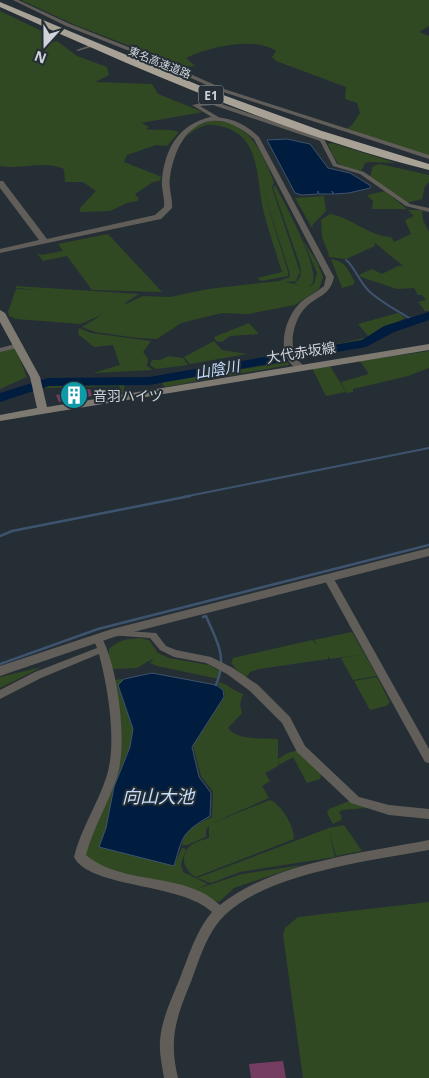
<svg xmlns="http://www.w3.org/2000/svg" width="429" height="1078" viewBox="0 0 429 1078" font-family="'Open Sans','Noto Sans JP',sans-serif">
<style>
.green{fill:#314922}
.water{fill:#001c3f;stroke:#3e536d}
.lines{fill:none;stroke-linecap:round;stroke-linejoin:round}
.stream-far1{stroke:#3e536d;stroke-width:2}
.stream{stroke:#3e536d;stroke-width:2.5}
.river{fill:#001c3f;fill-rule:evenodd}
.building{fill:#763d63}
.minor{fill:#615e59;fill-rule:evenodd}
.tertiary{fill:#615e59;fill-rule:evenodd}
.secondary{fill:#7e7a72;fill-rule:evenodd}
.motorway{fill:#a8a296;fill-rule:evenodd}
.labels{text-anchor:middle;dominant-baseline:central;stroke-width:4;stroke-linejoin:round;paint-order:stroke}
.far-street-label{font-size:11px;fill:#ced4d9;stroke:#252e35}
.shield{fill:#252e35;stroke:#9ba2a8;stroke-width:1}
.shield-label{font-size:12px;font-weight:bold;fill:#ced4d9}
.street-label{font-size:14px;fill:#ced4d9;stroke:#252e35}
.poi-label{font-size:14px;fill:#ced4d9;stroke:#252e35;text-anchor:start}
.water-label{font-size:15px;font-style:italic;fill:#c7dffe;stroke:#252e35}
.near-water-label{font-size:18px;font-style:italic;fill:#c7dffe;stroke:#252e35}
</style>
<rect width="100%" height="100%" fill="#252e35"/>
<g class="green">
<path d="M21 0H429V26L419 32 429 36V155L345 130 352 125 360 113 357 103 345 99 346 87 276 61 272 57 276 51C255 36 208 47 186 58L195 66 185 67 75 25Z"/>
<path d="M0 11 48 34 42 44 57 41 77 56 107 67 109 75 95 82 152 84 158 94 203 112 141 123 149 127 146 129C157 131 168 128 179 132L167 146 156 145 127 155 124 162 162 177 159 181 153 182 135 194 139 199 137 201 127 203 110 211 80 212V208L96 191 83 182H65L64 169C43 160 22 170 0 166Z"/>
<path d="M210 121C249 119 262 152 274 182L272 188 300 272 296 281 285 282 299 285 294 283C302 279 301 273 300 265L273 188 275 185C284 202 321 269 312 284L308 287 314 284 317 273 303 240 317 262 323 277 319 289 295 305 248 314 222 313 181 323 157 339 138 338 95 332 82 327 103 314 81 324 16 319 9 316 8 312 16 289 40 290 16 288V286L139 294 125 303 126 304 143 296 170 297 208 289 279 281 290 277 289 271 262 186 288 272V276L261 281 257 278 282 272C276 252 269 233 264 213 255 178 263 132 215 125 202 123 190 132 183 141L194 127Z"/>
<path d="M332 143 396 163 369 162 365 163 361 171C337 165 338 167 328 144Z"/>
<polygon points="380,164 429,175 429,182 425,186 422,199 407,203 370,177 373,166"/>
<polygon points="385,191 407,209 372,209 373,201 367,195"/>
<polygon points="324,196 326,211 313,224 312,228 295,198"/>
<path d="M408 210H422L423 220 429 232V311H425L418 302 426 300 422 295H418L414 288 397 289 361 277 359 275 372 269 382 274 398 266H403L374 242 375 246 346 259 329 257 328 252 332 251 328 252 322 237 321 220 330 214C353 218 368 236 391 237L394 242 411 234 405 220 414 216Z"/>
<polygon points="108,234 162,292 92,290 67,256 43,261 37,253 42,255 63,251 58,244"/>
<path d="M331 259C347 262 347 269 355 282L353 285 342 288Z"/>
<polygon points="398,313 405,318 369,337 358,324"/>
<polygon points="249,323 259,334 230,336 222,342 216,341 214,337"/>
<polygon points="79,328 91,333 151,341 143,352 148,359 147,366 153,370 93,373 120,365 113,345 94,347 78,334"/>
<polygon points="369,337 354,343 297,353 297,350 329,340 333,345"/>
<polygon points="214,341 222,350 247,354 190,364 184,357"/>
<polygon points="11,348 16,349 27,377 0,389 0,351"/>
<polygon points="429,351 429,368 408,376 353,389 353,392 347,393 341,382 369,374 360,361"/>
<polygon points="169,356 183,358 188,365 156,369 150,365 152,360 160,360"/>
<polygon points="288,362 289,365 165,387 161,382"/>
<polygon points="330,366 346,392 326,396 312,368"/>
<polygon points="124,382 124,394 122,394 119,386 45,388 45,385"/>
<polygon points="352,632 377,676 353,680 341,658 359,655 330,659 328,656 328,659 259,669 250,672 245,679 231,663 233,658 312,640 317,645 314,640"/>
<path d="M139 638 149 640 158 653 169 658 209 665 221 672 219 679 157 666 150 663 154 658 137 668 113 669 109 664V649C119 640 126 639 139 638Z"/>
<polygon points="42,667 0,688 0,677"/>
<polygon points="377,677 390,702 386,706 370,710 354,681"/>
<polygon points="124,679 118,685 133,729 130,747 114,787 106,828 99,847 174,866 182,848 186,849 181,864 183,872 208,884 197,889 242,874 302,865 234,888 219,902 170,884 91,865 85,852 117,762 113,680"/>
<path d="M219 682C229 685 233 691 243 694L240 704 242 713 228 728C238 741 262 738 278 739V759L288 753 298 750 321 775 320 779 307 783 293 757 279 765 278 759V766L265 773 270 781 262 786 269 798 210 824 270 800C282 805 294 826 294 839L196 877C184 871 179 856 190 846 194 842 203 840 209 838V826L206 830V837L187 845H182C185 828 198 824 212 817L213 792 201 776 193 745 225 697 224 690 218 685Z"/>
<polygon points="349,801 366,808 342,810 339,813 342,816 341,820 333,824 327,813 329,809"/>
<polygon points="344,825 362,851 336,856 329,831 335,857 240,872 211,883 197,878 329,828"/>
<polygon points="429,902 429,1078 303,1078 283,935 285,928 298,917"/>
</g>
<g class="water">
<polygon points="287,139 310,144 328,168 350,173 371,186 370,188 349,193 334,194 332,191 333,194 319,194 318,191 318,194 302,195 295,193 267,140"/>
<path d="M152 673 216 685 223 690 224 697 192 747 199 777 211 793 210 816C181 833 183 836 174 866L99 847 106 828 114 787 130 747 133 729 118 685 124 679Z"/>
</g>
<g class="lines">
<g class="stream-far1">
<path d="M346 260C355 267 359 282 370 292 382 303 400 312 414 321"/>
<polyline points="183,497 429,448"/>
</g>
<g class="stream">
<polyline points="0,536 12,531 190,496"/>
<path d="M203 617 206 616C217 642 228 657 216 685"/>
<polyline points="0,664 98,629 429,545"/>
</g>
<polygon class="river" points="429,312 429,320 394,332 366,347 149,385 49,386 0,402 0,393 48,378 149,377 362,340 384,326"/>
</g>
<g class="building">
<polygon points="90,389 92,396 59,402 56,395"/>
<polygon points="283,1061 286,1078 251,1078 249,1064"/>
</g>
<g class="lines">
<g class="minor">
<polygon points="13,0 18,0 70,24 141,52 224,89 429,155 429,159 220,91 137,54 66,26"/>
<polygon points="97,43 101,44 78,51 76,50"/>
<polygon points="213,101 324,139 337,164 364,172 410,204 429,208 429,212 406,206 360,174 333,166 320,141 213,105 200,106 220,118 215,119 192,105"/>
<polygon points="19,343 23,345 22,347 0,352 0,348"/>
<polygon points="329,576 334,579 429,749 429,763 425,762 324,579"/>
<polygon points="113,630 156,633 166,646 176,650 211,657 233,668 258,685 290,717 305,746 359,797 389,805 429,809 429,819 389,815 351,803 297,752 282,723 250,691 227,674 206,663 174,657 160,650 150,638 110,635 108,633 110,631"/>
<path d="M98 635 101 636C118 667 128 743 117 777 108 804 93 828 86 855 122 886 185 871 220 905 274 862 363 853 429 840V850C370 861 255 874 217 924 205 940 199 960 192 979 177 1016 168 1037 178 1078H164C162 1065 159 1053 160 1040 162 1018 172 998 180 978 189 955 196 931 212 912 182 883 89 888 74 857 81 828 98 804 107 775 117 742 108 688 99 654L41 678 0 699V690L35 672 97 648 93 638 95 636Z"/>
</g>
<g class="tertiary">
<path d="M210 117C229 117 245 123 259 137L334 277C330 296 318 295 306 307 295 318 289 340 295 355 297 360 301 363 305 367L303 369C296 370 292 366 288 360 278 342 287 315 301 302 308 296 317 292 324 286L326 277 254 139C211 100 177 128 170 177 168 188 173 198 172 208L161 219 0 253V249L39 240 0 188V181H3L47 239 155 215 164 207C165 198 161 189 162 180 165 149 178 125 210 117Z"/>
<polygon points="429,548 429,556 114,637 0,676 0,666 112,629"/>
</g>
<polygon class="secondary" points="0,310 5,313 40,377 47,407 429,344 429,350 0,421 0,415 37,408 30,377 0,322"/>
<path class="motorway" d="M0 2 215 92 322 131 429 164V170C282 133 138 69 0 7Z"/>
</g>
<defs>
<g id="building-disc" transform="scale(1.4375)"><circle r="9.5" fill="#0f9aa8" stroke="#252e35"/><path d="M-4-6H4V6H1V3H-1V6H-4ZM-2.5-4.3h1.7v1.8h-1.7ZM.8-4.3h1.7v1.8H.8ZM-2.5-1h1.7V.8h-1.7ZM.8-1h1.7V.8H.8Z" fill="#fff"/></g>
</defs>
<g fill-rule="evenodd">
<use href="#building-disc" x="74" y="395"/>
</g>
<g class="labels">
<g class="far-street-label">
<text transform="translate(160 62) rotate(22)">東名高速道路</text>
</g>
<rect class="shield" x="198.5" y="85.5" width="25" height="19" rx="4"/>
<g class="shield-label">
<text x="211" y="95">E1</text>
</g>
<g class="street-label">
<text transform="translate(301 352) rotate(-9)">大代赤坂線</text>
</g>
<g class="poi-label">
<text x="93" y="395">音羽ハイツ</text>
</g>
<g class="water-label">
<text transform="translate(217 369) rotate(-10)">山陰川</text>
</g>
<g class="near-water-label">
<text x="158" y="796">向山大池</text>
</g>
</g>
<g transform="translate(45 45) rotate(201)" stroke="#252e35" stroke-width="4" paint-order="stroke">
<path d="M0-4L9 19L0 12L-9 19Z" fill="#ced4d9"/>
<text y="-8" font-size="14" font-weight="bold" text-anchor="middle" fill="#ced4d9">N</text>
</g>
</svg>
